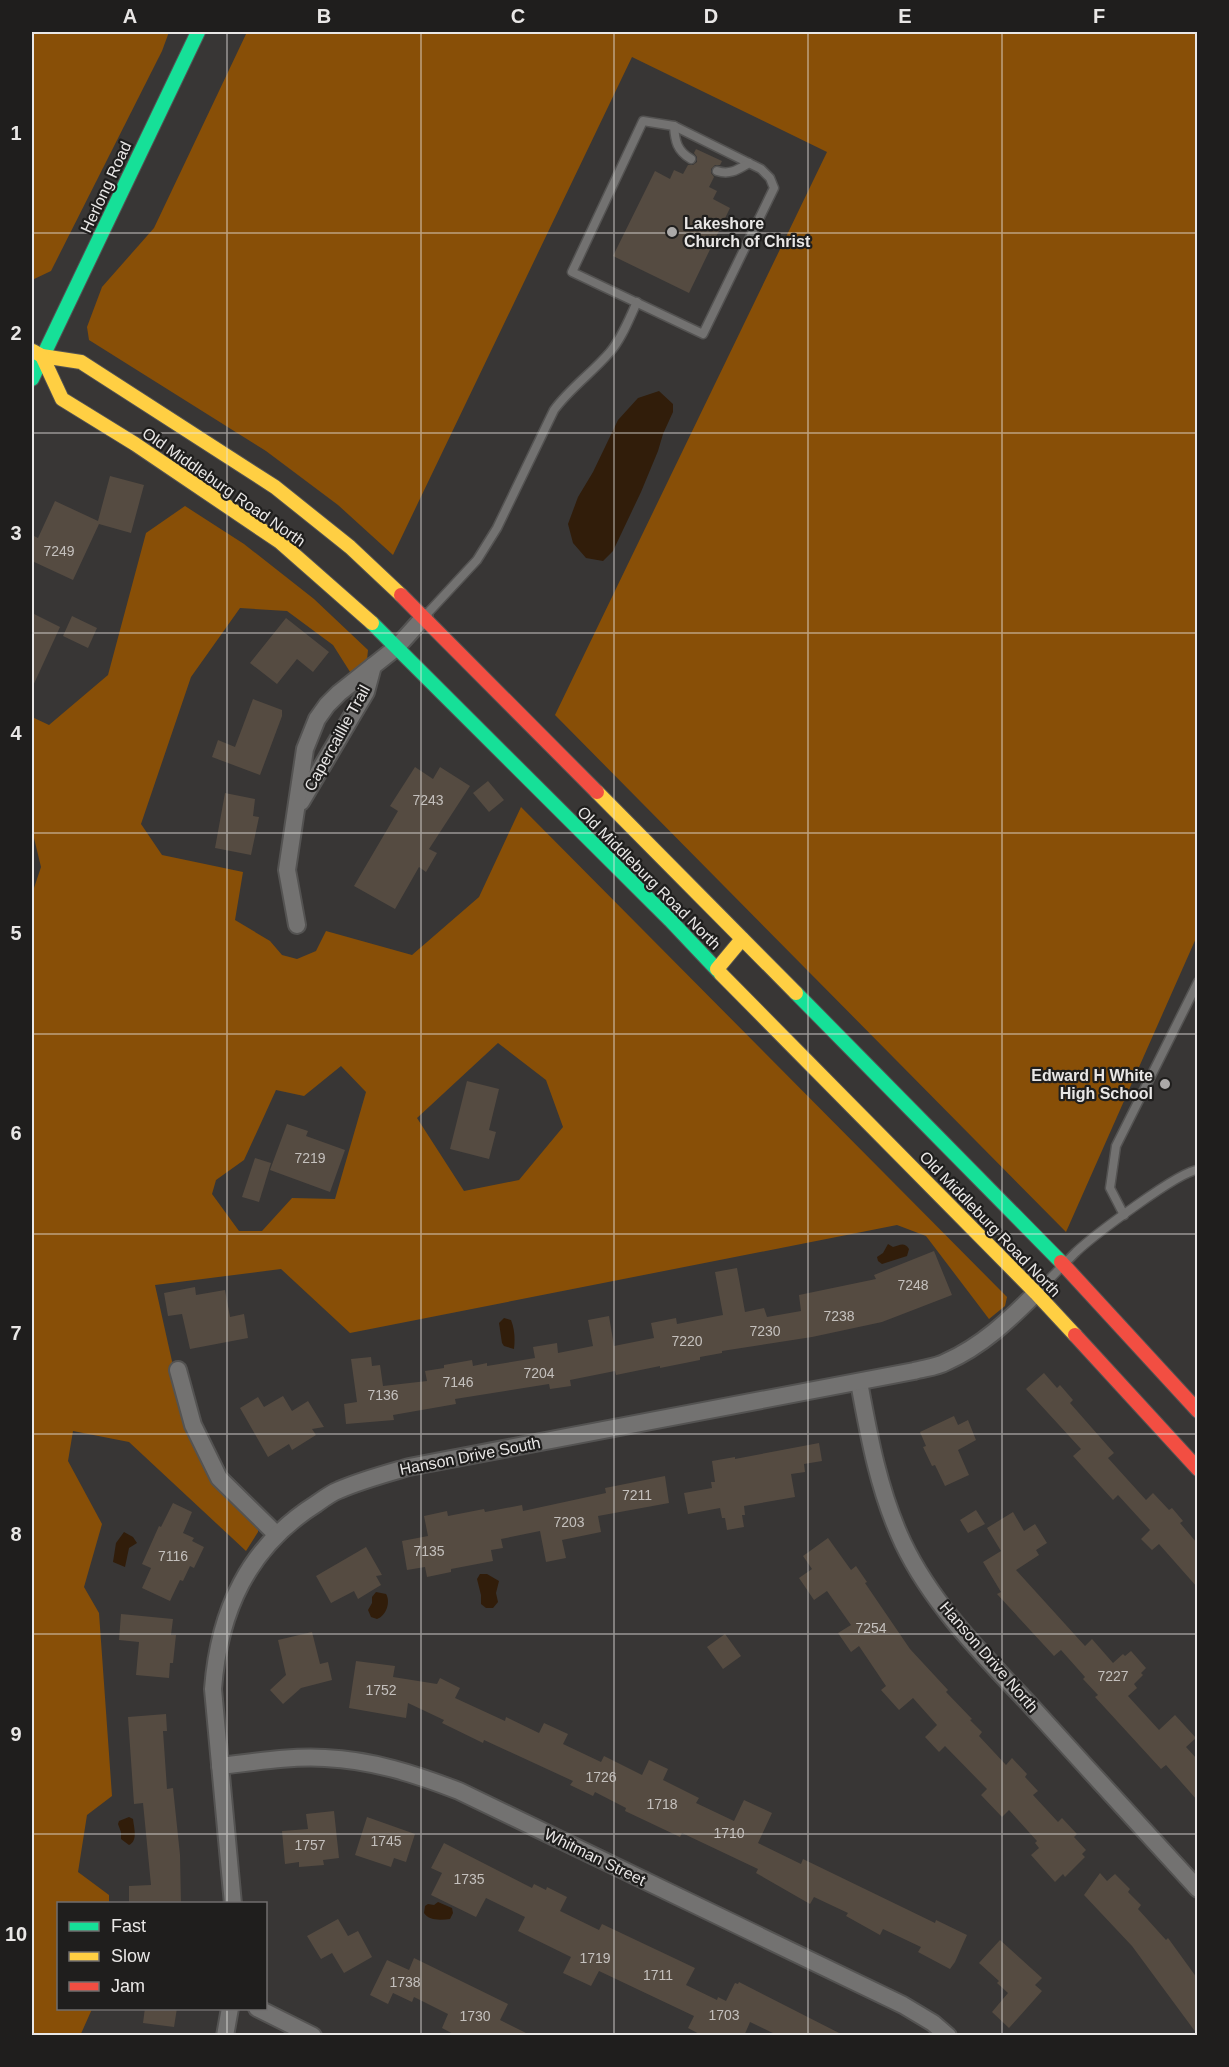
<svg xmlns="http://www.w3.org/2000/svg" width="1229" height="2067" viewBox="0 0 1229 2067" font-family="Arial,sans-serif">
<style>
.forest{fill:#884f07;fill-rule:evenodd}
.water{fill:#311d0a}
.building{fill:#554b41}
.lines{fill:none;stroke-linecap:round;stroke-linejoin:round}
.lane-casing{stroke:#545352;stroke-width:11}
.street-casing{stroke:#545352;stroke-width:20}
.fast-casing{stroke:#545352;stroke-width:16}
.slow-casing{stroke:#545352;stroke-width:16}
.jam-casing{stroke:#545352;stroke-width:16}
.lane{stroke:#737271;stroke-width:8}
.street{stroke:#737271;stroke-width:16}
.fast{stroke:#16e098;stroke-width:14}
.slow{stroke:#ffcf43;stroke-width:14}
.jam{stroke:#f24e42;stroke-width:14}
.grid{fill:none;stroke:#e9e7e6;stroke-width:1.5;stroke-opacity:0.55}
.poi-dot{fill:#aba9a8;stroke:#1f1e1d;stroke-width:2}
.labels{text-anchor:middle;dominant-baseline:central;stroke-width:4.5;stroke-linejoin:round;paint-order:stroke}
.number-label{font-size:14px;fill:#c4c0bd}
.street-label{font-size:16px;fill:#e9e7e6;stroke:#1f1e1d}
.poi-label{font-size:16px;font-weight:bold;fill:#e9e7e6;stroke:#1f1e1d;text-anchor:start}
.neatline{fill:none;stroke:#e9e7e6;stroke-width:2}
.grid-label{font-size:20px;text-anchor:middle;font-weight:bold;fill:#e9e7e6}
</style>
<rect width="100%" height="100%" fill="#383635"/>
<g class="forest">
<polygon points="32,32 169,32 162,51 51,271 32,280"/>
<polygon points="247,32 1197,32 1197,936 1066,1232 555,715 827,152 632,57 393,555 338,505 266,451 89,340 87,327 102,287 154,228"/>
<path d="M185 506 244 544 314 599 368 650 367 660 352 675 333 645 287 611 240 608 191 677 141 824 162 855 243 872 235 920 270 941 282 955 297 959 316 951 326 931 412 955 479 897 521 807 1007 1297 1005 1306 989 1319 926 1236 897 1225 350 1333 281 1269 155 1285 188 1433 258 1523V1532L246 1551 129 1442 73 1431 68 1461 102 1524 84 1587 99 1613 112 1796 87 1815 78 1872 109 1895V1903L58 1904V2008L92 2009 80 2036 32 2035V889L34 888 41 867 32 830V717L49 725 108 675 146 533ZM498 1043 546 1080 563 1127 519 1180 464 1191 417 1118ZM341 1066 366 1092 335 1199 292 1198 262 1231H239L212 1194 216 1180 244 1160 276 1090 304 1096Z"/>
</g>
<g class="water">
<polygon points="659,391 673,404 673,412 663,434 658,451 641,492 613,551 603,561 586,558 573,543 568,524 578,497 593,472 618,420 638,398"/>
<path d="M888 1244 893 1247C899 1246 904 1241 909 1249L907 1256 882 1264 878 1261 877 1257 883 1253Z"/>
<path d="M504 1318 511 1320C515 1330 515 1340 514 1349L504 1346 502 1343 499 1323Z"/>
<polygon points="124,1532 133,1537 137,1543 129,1548 125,1567 113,1562 116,1543"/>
<polygon points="480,1574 487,1574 499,1581 496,1593 498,1602 493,1608 486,1608 481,1604 481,1595 477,1579"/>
<path d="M376 1592 386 1594C391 1602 386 1616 377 1619L371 1617 368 1610 372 1603V1597Z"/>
<path d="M129 1817 133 1819C134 1828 138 1841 129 1845L121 1839V1832L118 1824 119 1821Z"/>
<path d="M438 1902 452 1908 453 1913 450 1919C441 1920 429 1921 424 1913L425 1906 428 1904 434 1905Z"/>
</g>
<g class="building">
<polygon points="696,149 722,161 720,165 715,165 711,169 711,173 714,177 709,187 717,191 713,199 730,208 689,293 613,256 655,171 670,179 674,170 683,174 688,165 693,165 697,162 697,157 694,153"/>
<polygon points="110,476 144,485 131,533 99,524 73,580 32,561 32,535 38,538 55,501 98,521"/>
<polygon points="32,613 60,627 32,688"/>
<polygon points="72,616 97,628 88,648 63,636"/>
<polygon points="286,618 329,652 313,672 297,659 277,684 250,663"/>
<polygon points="253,699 282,710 282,716 260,775 212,757 218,740 235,747"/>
<polygon points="415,767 433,779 440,767 470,786 429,849 437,853 426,872 419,867 395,909 354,886 398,811 390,806"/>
<polygon points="488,781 504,800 489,812 473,793"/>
<polygon points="225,793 255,799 253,816 259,817 251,855 215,848"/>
<polygon points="467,1081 499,1089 489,1130 496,1132 489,1159 450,1149"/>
<polygon points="287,1124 308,1131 306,1136 345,1150 330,1192 270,1170"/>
<polygon points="255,1158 271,1163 259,1202 242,1197"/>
<polygon points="934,1251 952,1295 882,1322 812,1337 722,1351 722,1353 700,1357 700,1360 660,1368 660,1366 616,1375 615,1371 570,1380 571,1386 550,1389 549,1384 455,1399 456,1404 393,1415 394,1420 346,1424 344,1404 357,1402 351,1359 371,1357 372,1366 380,1365 383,1386 427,1381 425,1371 444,1368 444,1365 472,1360 473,1366 487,1363 487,1366 535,1358 533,1347 557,1343 558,1353 593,1346 588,1320 609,1316 614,1346 654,1338 651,1323 676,1318 677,1324 723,1315 715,1272 737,1268 745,1312 764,1308 767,1317 801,1311 799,1295 876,1279 874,1275"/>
<polygon points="195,1287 196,1295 225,1290 230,1317 244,1314 248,1338 190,1349 182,1314 168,1316 164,1293"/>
<polygon points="1044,1373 1057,1388 1060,1385 1073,1400 1070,1403 1114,1453 1108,1458 1146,1500 1153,1493 1169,1510 1172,1508 1183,1521 1180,1523 1197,1543 1197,1587 1159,1544 1152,1550 1141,1539 1150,1530 1118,1495 1113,1500 1073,1456 1081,1449 1026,1389"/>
<polygon points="283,1396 292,1411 308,1401 324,1427 312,1429 316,1435 292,1450 289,1444 268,1457 240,1408 258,1397 264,1407"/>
<polygon points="954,1416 958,1425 968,1420 976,1440 958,1450 969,1475 945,1486 935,1465 932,1466 923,1447 926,1446 920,1432"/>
<polygon points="819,1443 822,1461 804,1464 805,1472 791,1474 795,1497 744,1506 745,1515 742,1515 744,1527 727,1530 725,1518 722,1518 720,1508 688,1514 684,1493 712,1488 711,1482 715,1482 712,1461 735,1457 735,1459"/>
<polygon points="665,1476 669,1503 598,1516 601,1532 562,1540 566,1558 546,1562 540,1531 501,1539 503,1548 491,1550 493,1561 451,1569 451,1572 427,1577 425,1567 407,1570 402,1541 428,1536 424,1516 447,1511 448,1516 484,1509 485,1512 522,1505 523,1511 606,1493 605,1488"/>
<polygon points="173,1503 192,1512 183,1533 194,1538 192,1541 204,1547 194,1568 190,1566 183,1581 180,1580 170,1601 142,1588 151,1568 142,1564 159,1526 161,1527"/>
<polygon points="976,1510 985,1524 968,1533 960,1520"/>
<polygon points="1013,1512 1024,1531 1035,1524 1047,1543 1036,1550 1039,1555 1016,1570 1085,1646 1092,1639 1113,1663 1123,1654 1125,1656 1131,1651 1146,1668 1141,1673 1143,1675 1134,1684 1137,1688 1128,1696 1159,1730 1175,1715 1196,1738 1186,1747 1197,1759 1197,1800 1166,1765 1161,1769 1095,1697 1098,1695 1083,1679 1085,1677 1061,1650 1054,1656 997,1594 1001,1592 983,1562 1001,1551 987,1528"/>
<polygon points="828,1538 851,1570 856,1566 867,1582 865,1583 910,1649 948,1690 946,1692 972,1719 970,1720 982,1732 979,1736 1006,1765 1012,1758 1027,1774 1025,1777 1038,1791 1033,1795 1058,1822 1062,1818 1077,1834 1074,1837 1086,1850 1082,1854 1085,1857 1065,1877 1063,1874 1055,1882 1031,1855 1039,1848 1035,1843 1037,1841 1009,1810 1002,1817 981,1795 987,1789 945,1746 939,1752 925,1737 937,1725 913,1698 899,1710 881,1690 886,1686 859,1646 851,1652 838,1633 851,1625 827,1591 814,1600 799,1578 812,1569 803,1556"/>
<polygon points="366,1547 382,1575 376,1576 381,1585 358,1599 354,1591 331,1603 316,1576"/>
<polygon points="121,1614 173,1619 171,1635 176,1635 173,1663 170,1663 169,1678 136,1675 139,1642 119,1640"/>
<polygon points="312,1632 320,1664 328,1662 332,1680 301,1688 283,1704 270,1690 286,1675 278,1640"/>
<polygon points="725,1634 741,1656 723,1669 707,1647"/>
<polygon points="356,1661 395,1666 393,1677 437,1684 440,1678 460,1688 455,1698 505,1721 506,1717 539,1733 544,1723 568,1734 563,1744 601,1762 604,1756 642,1775 649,1760 668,1769 663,1780 699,1798 696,1803 734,1821 744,1800 772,1813 758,1843 801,1864 803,1859 935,1923 936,1920 967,1935 955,1962 950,1969 918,1952 921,1947 883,1929 880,1935 846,1916 848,1913 814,1897 810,1904 756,1873 758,1869 682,1833 680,1837 625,1811 626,1808 595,1792 593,1796 570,1785 573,1781 484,1740 483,1743 442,1723 444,1720 408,1703 406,1718 349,1708"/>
<polygon points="166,1714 167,1731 163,1731 167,1789 173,1788 180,1855 181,1904 129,1904 129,1886 151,1885 143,1803 134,1804 128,1717"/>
<polygon points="334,1811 339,1858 323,1860 324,1865 299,1867 299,1862 285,1864 282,1831 308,1829 306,1814"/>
<polygon points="367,1817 415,1834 406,1862 394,1858 391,1867 355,1855"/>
<polygon points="444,1843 532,1888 534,1884 546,1890 547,1887 567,1897 560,1911 599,1930 602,1924 695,1968 686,1985 717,2000 718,1997 726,2001 735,1983 738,1984 739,1982 845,2036 779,2036 750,2022 744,2036 703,2036 688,2028 694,2016 599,1971 591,1986 563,1973 571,1957 518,1931 525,1917 486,1898 476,1917 431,1895 442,1873 431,1868"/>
<polygon points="1100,1873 1107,1881 1115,1874 1130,1889 1128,1892 1141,1905 1138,1909 1166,1940 1168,1938 1197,1978 1197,2034 1132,1946 1084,1895"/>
<polygon points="338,1919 348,1936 358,1931 372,1957 344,1973 332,1953 321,1959 307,1936"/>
<polygon points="1000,1940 1042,1978 1035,1985 1042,1991 1009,2028 992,2012 1008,1993 997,1983 999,1981 979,1963"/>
<polygon points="414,1958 508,2004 500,2020 532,2036 457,2036 442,2028 448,2014 414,1997 412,2002 393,1993 388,2004 370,1995 387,1960 409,1970"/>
<polygon points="145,2008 177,2008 174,2027 143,2023"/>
</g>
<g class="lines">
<g class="lane-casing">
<g id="lane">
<polygon points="643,121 674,126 761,169 770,178 774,188 703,334 572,272"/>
<path d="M674 126C675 141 677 151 691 159"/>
<path d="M717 171C730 175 737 170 749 163"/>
<path d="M425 616 477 560 497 528 554 410C570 388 592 373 610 352 622 338 629 319 637 302"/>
<polyline points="1124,1215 1110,1188 1116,1146 1198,982"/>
<path d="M1037 1292C1050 1279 1063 1265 1076 1252 1092 1237 1180 1170 1198 1170"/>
</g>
</g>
<g class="street-casing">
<g id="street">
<polyline points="301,802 366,692 373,666"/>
<polyline points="297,925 287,870 305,749 317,719 327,705 339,693 397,647 424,617"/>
<polyline points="178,1370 193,1425 219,1478 276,1534"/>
<path d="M859 1382C869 1437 879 1492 903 1543 933 1606 985 1657 1032 1707 1087 1768 1142 1828 1198 1889"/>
<path d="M220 1766C255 1762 290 1756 325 1758 372 1760 415 1774 459 1791L903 2005 933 2023 948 2036"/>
<path d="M233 1904 213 1689C219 1611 248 1547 316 1504 323 1499 331 1493 339 1490 362 1480 385 1474 409 1467L914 1371C925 1368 937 1367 946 1362 982 1346 1009 1320 1036 1293"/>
<polyline points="257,2008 313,2036"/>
<polyline points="225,2036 230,2008"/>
</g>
</g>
<g class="fast-casing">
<g id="fast">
<polyline points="32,379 198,32"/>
<polyline points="372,623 670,920 721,974"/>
<polyline points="796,993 1061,1262"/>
</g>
</g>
<g class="slow-casing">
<g id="slow">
<polyline points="33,351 42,356 81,362 275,487 350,547 401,595"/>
<polyline points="42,356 62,399 135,444 280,542 372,623"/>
<polyline points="597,792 796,993"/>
<polyline points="717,969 742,939"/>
<polyline points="721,974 1036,1293 1075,1335"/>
</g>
</g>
<g class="jam-casing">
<g id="jam">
<polyline points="401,595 597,792"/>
<polyline points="1061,1262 1198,1411"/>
<polyline points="1075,1335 1198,1469"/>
</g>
</g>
<use href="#lane" class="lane"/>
<use href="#street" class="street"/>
<use href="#fast" class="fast"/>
<use href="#slow" class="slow"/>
<use href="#jam" class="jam"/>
</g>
<path class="grid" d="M227 32V1904M421 32V2036M614 32V2036M808 32V2036M1002 32V2036M32 233H1198M32 433H1198M32 633H1198M32 833H1198M32 1034H1198M32 1234H1198M32 1434H1198M32 1634H1198M32 1834H1198M227 2008V2036"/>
<g class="poi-dot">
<circle cx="672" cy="232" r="6"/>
<circle cx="1165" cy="1084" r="6"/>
</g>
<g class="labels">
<g class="number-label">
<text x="59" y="551">7249</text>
<text x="428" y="800">7243</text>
<text x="310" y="1158">7219</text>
<text x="913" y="1285">7248</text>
<text x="839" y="1316">7238</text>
<text x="765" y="1331">7230</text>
<text x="687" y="1341">7220</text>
<text x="539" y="1373">7204</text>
<text x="458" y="1382">7146</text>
<text x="383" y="1395">7136</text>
<text x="637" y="1495">7211</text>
<text x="569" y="1522">7203</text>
<text x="429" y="1551">7135</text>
<text x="173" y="1556">7116</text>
<text x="871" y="1628">7254</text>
<text x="1113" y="1676">7227</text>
<text x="381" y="1690">1752</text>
<text x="601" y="1777">1726</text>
<text x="662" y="1804">1718</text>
<text x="729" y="1833">1710</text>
<text x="386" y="1841">1745</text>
<text x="310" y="1845">1757</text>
<text x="469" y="1879">1735</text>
<text x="595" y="1958">1719</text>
<text x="658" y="1975">1711</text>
<text x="405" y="1982">1738</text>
<text x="724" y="2015">1703</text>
<text x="475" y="2016">1730</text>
</g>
<g class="street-label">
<text transform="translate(106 187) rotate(-65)">Herlong Road</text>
<text transform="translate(224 487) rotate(35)">Old Middleburg Road North</text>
<text transform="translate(337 738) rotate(-61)">Capercaillie Trail</text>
<text transform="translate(649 878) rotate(45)">Old Middleburg Road North</text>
<text transform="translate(990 1224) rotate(46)">Old Middleburg Road North</text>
<text transform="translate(470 1456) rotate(-11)">Hanson Drive South</text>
<text transform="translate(989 1657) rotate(49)">Hanson Drive North</text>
<text transform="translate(595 1857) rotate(26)">Whitman Street</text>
</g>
<g class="poi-label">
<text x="684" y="223">Lakeshore<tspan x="684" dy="18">Church of Christ</tspan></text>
<text x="1153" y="1075" text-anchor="end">Edward H White<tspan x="1153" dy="18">High School</tspan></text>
</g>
</g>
<rect width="1229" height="2067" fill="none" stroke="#1f1e1d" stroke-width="66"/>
<rect x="57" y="1902" width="210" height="108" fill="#1f1e1d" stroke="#706e6d" stroke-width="1.5"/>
<rect x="69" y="1922" width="30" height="9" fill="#16e098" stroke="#706e6d" stroke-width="1.5"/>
<text x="111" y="1932" font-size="18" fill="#e9e7e6">Fast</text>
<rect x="69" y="1952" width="30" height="9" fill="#ffcf43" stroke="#706e6d" stroke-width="1.5"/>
<text x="111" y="1962" font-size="18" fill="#e9e7e6">Slow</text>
<rect x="69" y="1982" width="30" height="9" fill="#f24e42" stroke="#706e6d" stroke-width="1.5"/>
<text x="111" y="1992" font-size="18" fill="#e9e7e6">Jam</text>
<rect x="33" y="33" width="1163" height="2001" class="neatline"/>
<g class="grid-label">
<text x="130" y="23">A</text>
<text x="324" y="23">B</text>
<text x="518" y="23">C</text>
<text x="711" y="23">D</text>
<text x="905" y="23">E</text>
<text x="1099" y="23">F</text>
<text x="16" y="140">1</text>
<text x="16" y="340">2</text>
<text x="16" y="540">3</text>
<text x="16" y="740">4</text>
<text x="16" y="940">5</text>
<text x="16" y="1140">6</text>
<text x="16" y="1340">7</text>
<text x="16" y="1541">8</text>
<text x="16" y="1741">9</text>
<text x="16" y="1941">10</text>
</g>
</svg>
